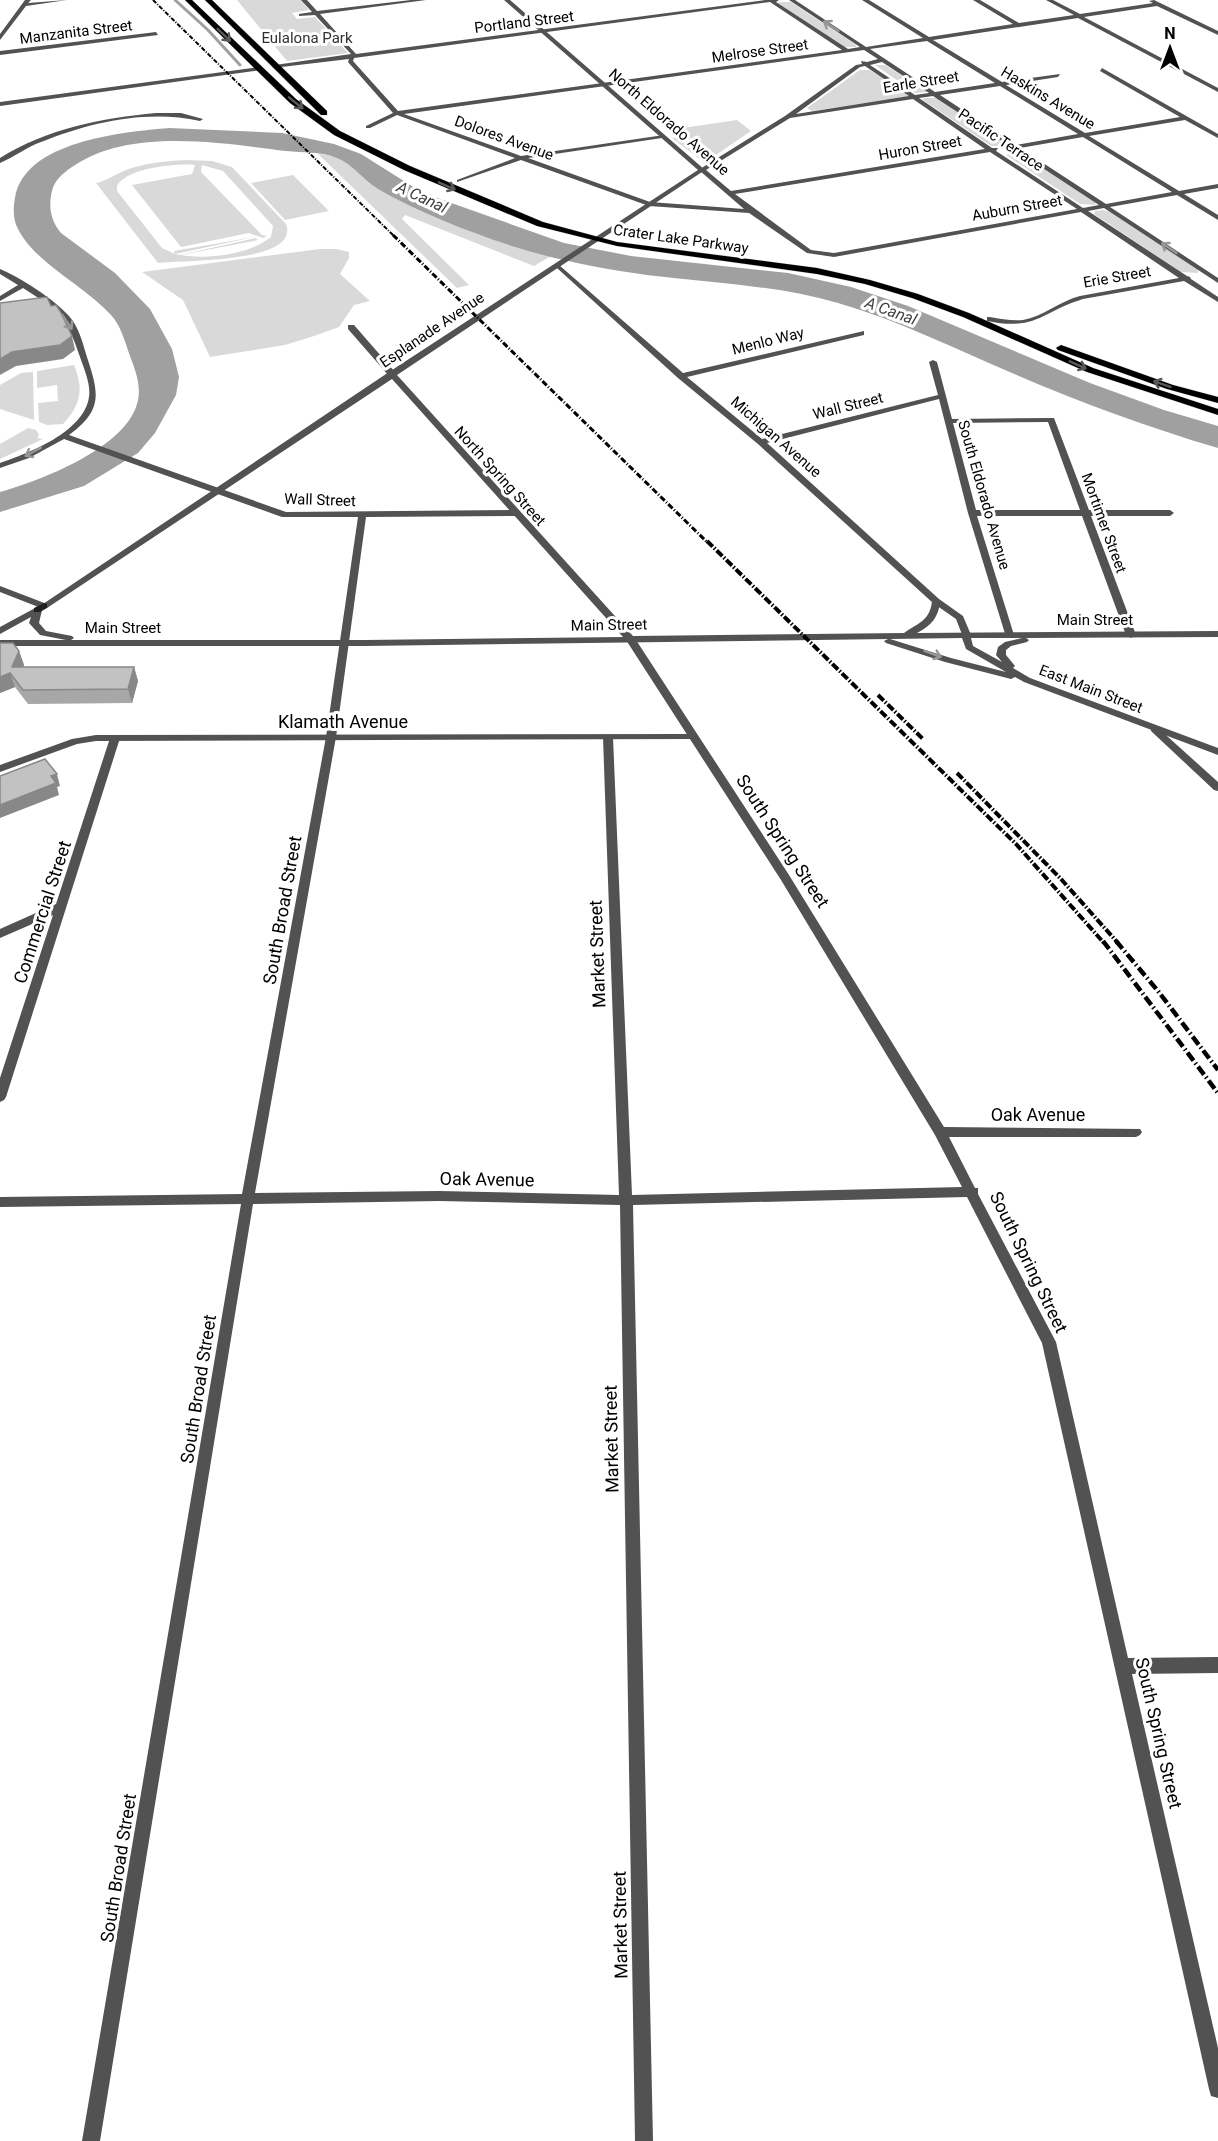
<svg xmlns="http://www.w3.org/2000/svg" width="1218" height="2141" viewBox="0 0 1218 2141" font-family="Roboto,sans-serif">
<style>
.green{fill:#d9d9d9;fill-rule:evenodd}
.water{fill:#a0a0a0}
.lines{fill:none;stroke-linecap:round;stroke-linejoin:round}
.stream{stroke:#a0a0a0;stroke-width:3}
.primary-casing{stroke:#dbdbdb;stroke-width:1}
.minor{fill:#525252;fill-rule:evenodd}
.tertiary{fill:#525252;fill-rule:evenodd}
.secondary{fill:#1f1f1f;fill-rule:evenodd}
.primary{fill:#000;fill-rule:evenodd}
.rail-far3{stroke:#000;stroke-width:2;stroke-dasharray:4.5 1.5 1 1.5;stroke-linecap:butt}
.rail-far2{stroke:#000;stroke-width:3;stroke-dasharray:6 2 1 2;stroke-linecap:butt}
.rail-far1{stroke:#000;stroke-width:4;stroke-dasharray:8 2 1.5 2;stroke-linecap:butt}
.rail{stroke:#000;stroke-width:4.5;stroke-dasharray:10 3 1.5 3;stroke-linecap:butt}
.wall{fill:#a7a7a7}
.shaded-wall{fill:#888}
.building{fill:#c2c2c2;stroke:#888;stroke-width:1.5}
.oneway{stroke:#979797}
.oneway2{stroke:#595959}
.labels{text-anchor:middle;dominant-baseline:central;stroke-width:6;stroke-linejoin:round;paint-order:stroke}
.far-street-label{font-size:15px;fill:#000;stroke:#fff}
.far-park-label{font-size:15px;fill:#303030;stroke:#fff}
.far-water-label{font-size:16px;font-style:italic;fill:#414141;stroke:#fff}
.street-label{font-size:18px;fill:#000;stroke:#fff}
</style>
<rect width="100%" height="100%" fill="#fff"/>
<g class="green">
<polygon points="237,0 301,0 309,10 292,13 297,19 315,17 348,53 287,61"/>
<polygon points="780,2 791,2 856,45 856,47 843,47 778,3"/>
<polygon points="875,65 885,65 927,92 915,93"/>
<polygon points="860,70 870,70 911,96 812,111 807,108"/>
<polygon points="924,98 937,98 1006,143 1006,146 991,146 923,100"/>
<polygon points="737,120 751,131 710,159 701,160 672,138 683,136 676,129"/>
<polygon points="1014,152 1021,153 1096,202 1095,205 1080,204 1006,155"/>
<polygon points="317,153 336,157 355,168 375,187 469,229 515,247 551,256 534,266 405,215 402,219 469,285 457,288"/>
<path d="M186 160 212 161 232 167 286 224C301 264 177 260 158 263L96 183C107 181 115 174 126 170 145 163 166 161 186 160ZM195 165 192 174 132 185 181 247 249 233 263 238 267 236 262 235 201 172 202 165 223 171 273 226 271 237C250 254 208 260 181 255L258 240 256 238 180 255 175 254 254 237 174 251 175 254 162 248 117 191V186C126 168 177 163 195 165Z"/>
<polygon points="293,175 329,211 285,220 251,183"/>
<polygon points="1103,210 1110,212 1198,269 1198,273 1181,272 1094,214 1095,211"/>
<polygon points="320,249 336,249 349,252 349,258 340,274 370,301 354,305 339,327 314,336 285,345 210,357 183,300 142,272"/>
<path d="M74 365C84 389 81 405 63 424L47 425 39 422 38 403 58 401 57 385 37 388V371Z"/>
<polygon points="33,372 34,420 0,409 0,385 21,373"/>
<polygon points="28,428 36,430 39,435 37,438 43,439 0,459 0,444"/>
</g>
<path class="water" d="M169 128 282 133 334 144 361 154 423 193 564 243 631 256 788 273 851 287 908 306 1090 383 1164 410 1218 426V448C1147 427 1079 402 1012 373 955 349 898 320 838 303 776 285 711 283 647 275 603 269 557 260 515 247 469 232 420 213 378 189 363 180 354 165 337 158 321 151 303 153 286 151 222 143 129 127 72 167 63 173 54 181 52 191 48 207 51 221 61 233L115 273 150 309 172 349 179 377 176 395 155 433 138 453 84 486 0 512V492C40 481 125 448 137 404 142 387 136 372 130 356 125 342 121 326 111 315 84 285 36 264 18 229 13 220 13 208 15 198 24 141 123 132 169 128Z"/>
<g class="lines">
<polyline class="stream" points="175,0 208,30 240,65"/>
<g class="primary-casing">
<g id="primary">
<polygon points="185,0 192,0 296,99 340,131 410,166 543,222 617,242 817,268 870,280 918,294 969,313 1093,368 1218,409 1218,415 1087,372 963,317 912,298 865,284 817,274 617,246 537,226 404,170 334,135 290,103"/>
<polygon points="205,0 212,0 327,111 327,115 321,115"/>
<polygon points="1061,345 1173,385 1218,397 1218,403 1167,389 1058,350 1056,348"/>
</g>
</g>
<g class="minor">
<polygon points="25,0 31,0 28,3 67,0 26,6 0,40 0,34"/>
<path d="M301 0H307L317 11 411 0H426L320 14 356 54 765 0H779L776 2 848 49 860 47 789 0H795L866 47 923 38 862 0H869L929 37 1013 24 973 0H980L1019 23 1074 15 1046 0H1053L1080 14 1153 3 1149 1 1154 0 1218 31V35L1157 6 1084 17 1218 88V92L1078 18 933 40 1002 82 1060 74 1058 77 1006 85 1085 133 1180 117 1100 71 1102 68 1218 134V138L1216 137 1185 120 1089 136 1179 191 1218 184V188L1184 194 1218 215V220L1177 195 1110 207 1218 278V283L1104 208 1088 211 1187 276 1190 277 1191 279 1218 297V302L1184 281 1083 299C1041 312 1037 331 987 321V317H990C1001 319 1012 321 1023 320 1042 317 1060 301 1080 296L1179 278 1081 212 834 257 807 253 749 213 649 206 521 160 457 182V180L515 158 397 115 370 128H366V126L393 113 348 62 349 59 273 68 275 65 351 54 315 15 299 16V14L312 12ZM770 2 842 50 398 111 353 61 354 58ZM927 41 995 83 935 92 870 49ZM864 50 878 59 867 62 861 61 862 64 856 65 785 116 700 169V171L744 209 650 202 528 158 662 138 664 135 521 156 404 114ZM882 62 929 93 915 95 870 65ZM865 66 909 96 796 114 860 67ZM1000 86 1078 134 1016 145 940 95ZM933 96 1099 205 1083 208 996 151 998 148H992L919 98ZM913 99 985 149 731 191 706 170 790 118ZM1083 137 1172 192 1106 204 1020 148ZM990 152 1077 209 834 253 811 250 735 194Z"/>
<polygon points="156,32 158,35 0,55 0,51"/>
<polygon points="259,67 261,70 0,106 0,102"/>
<path d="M156 113H181L203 119 200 121C148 109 90 122 41 142 27 147 14 157 0 163V158C46 129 102 118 156 113Z"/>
<path d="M559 265 683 373 864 331V335L687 377 762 439 938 395 929 362 933 360 937 362 952 419 1054 418 1089 510H1170L1174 513 1170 516H1091L1136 635 1131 638 1126 635 1082 516H977L1014 635 1009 638 1006 637 968 513 939 399 767 443 939 599 963 616 971 635 966 638 963 637 956 619 933 603 758 444 678 378 557 268 556 267ZM1048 422 1080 510H976L953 423Z"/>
<path d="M0 269C20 277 55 300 69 316 78 326 82 340 86 354 98 391 105 409 69 435L286 512 515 510 519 513 515 516 366 517 336 737 255 1193 439 1191 619 1195 603 737 608 734 613 737 632 1195 962 1187 935 1135 781 880 626 640 631 637 636 640 789 875 944 1127 1140 1129 1142 1132 1140 1135 1136 1137H949L975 1188H978V1194L1056 1342 1128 1658 1218 1657V1673L1132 1674 1218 2048V2098L1211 2096 1209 2089 1042 1343 967 1197 633 1205 653 2141H635L620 1205 439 1201 253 1204 100 2141H82L241 1204 0 1207V1197L242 1194 326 737 358 517H282L64 439 29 458 0 468V463C29 453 84 432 89 397 91 384 84 369 80 357 67 317 58 310 23 288L0 301V296L18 285 0 274Z"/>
<polygon points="348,325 354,325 395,372 395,376 389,376 348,329"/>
<polygon points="0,586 47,604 48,606 47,608 41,608 0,592"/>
<polygon points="1154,726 1157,727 1218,782 1218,791 1214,790 1151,731 1151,727"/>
<polygon points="115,735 120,738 6,1097 4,1100 0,1102 0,1078 53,915 0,938 0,929 56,904 110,738"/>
</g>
<g class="tertiary">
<path d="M504 0H510L705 170 397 375 633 636 904 633C918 623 930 621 932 601L936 598 940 601C939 617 931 626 917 633L1218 631V637L1026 638 1029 640 1027 642 1011 646 1006 650V655L1015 666 1013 668 1030 678 1218 748V755L1024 682 1015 677 1011 679 945 662 886 643 884 641 888 639 365 646H0V640H66L40 635 29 623 31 617 0 634V627L37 607 42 610 39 623 46 631 72 636 74 638 71 640H365L623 637 392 379 47 608H41L40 606 389 372 698 170ZM962 638 966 649 1006 672 951 658 890 639ZM971 638H1022L1005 642 998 647 996 655 1002 662 973 646Z"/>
<polygon points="691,734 694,735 694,739 96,741 77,744 0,772 0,765 72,739 96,735"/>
</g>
<polygon class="secondary" points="44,603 47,604 47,608 40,612 34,612 34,608"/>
<use href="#primary" class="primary"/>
<polyline class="rail-far3" points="153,0 394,236"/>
<polyline class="rail-far2" points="393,235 708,543"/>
<g class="rail-far1">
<polyline points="707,541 1016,844 1104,943"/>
<polyline points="878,695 923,739"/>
<polyline points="957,773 1061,879 1118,943"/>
</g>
<g class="rail">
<polyline points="1103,941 1218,1093"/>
<polyline points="1116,941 1158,991 1218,1070"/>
</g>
</g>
<polygon class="wall" points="19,651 24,665 23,667 134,667 138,681 132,703 28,704 15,687 0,693"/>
<g class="shaded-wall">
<polygon points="72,336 75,350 63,359 16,366 0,375 0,359 12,352"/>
<polygon points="19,651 24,665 17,681 12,667"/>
<polygon points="134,667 138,681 132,703 128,689"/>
<polygon points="10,673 15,687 0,693 0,677"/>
<polygon points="57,774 60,786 57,787 59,795 0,818 0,805 51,776"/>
</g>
<g class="building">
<polygon points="47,297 51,306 56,305 60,311 72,336 60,345 12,352 0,359 0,303"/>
<polygon points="0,643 13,643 19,651 12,667 134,667 128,689 23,690 10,673 0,677"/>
<polygon points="45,759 57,774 51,776 56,783 0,805 0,776"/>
</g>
<defs><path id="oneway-shaft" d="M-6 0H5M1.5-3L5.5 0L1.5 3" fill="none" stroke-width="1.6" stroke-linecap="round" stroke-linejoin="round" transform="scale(1.5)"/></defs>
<g class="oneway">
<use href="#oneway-shaft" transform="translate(831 26) rotate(-146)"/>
<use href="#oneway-shaft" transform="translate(1169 248) rotate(-146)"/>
<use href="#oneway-shaft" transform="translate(67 322) rotate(56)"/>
<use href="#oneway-shaft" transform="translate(33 452) rotate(152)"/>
<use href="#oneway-shaft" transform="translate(933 654) rotate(20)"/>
</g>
<g class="oneway2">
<use href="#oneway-shaft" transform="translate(224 35) rotate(44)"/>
<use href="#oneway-shaft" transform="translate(296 103) rotate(39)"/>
<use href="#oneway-shaft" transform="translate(447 186) rotate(24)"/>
<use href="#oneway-shaft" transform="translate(1078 365) rotate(24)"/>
<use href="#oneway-shaft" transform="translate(1162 384) rotate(-161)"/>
</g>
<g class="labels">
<g class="far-street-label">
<text transform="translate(524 22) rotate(-7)">Portland Street</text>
<text transform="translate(76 32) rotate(-7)">Manzanita Street</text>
<text transform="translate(760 51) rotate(-8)">Melrose Street</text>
<text transform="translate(921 82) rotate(-9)">Earle Street</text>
<text transform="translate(1048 98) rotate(31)">Haskins Avenue</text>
<text transform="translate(669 122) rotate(41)">North Eldorado Avenue</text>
<text transform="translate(504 138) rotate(20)">Dolores Avenue</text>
<text transform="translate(1001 140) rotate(34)">Pacific Terrace</text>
<text transform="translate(920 148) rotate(-10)">Huron Street</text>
<text transform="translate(1017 208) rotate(-10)">Auburn Street</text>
<text transform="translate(681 239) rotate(8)">Crater Lake Parkway</text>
<text transform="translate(1117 277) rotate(-10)">Erie Street</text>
<text transform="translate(432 330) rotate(-34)">Esplanade Avenue</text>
<text transform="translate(768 341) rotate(-14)">Menlo Way</text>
<text transform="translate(848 406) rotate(-14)">Wall Street</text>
<text transform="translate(776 437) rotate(41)">Michigan Avenue</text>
<text transform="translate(500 476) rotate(48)">North Spring Street</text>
<text transform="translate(984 495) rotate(74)">South Eldorado Avenue</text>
<text transform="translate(320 500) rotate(2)">Wall Street</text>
<text transform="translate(1104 523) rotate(70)">Mortimer Street</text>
<text x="1095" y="620">Main Street</text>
<text transform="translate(609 625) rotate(-1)">Main Street</text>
<text x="123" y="628">Main Street</text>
<text transform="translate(1091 689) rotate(21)">East Main Street</text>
</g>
<g class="far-park-label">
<text x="307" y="38">Eulalona Park</text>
</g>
<g class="far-water-label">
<text transform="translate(422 197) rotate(25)">A Canal</text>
<text transform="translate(891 311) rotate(20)">A Canal</text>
</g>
<g class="street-label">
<text x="343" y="721">Klamath Avenue</text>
<text transform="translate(783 841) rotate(57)">South Spring Street</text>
<text transform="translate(282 910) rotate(-80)">South Broad Street</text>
<text transform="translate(42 912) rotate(-72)">Commercial Street</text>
<text transform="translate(597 954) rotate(-92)">Market Street</text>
<text x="1038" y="1114">Oak Avenue</text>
<text transform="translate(487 1179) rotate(1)">Oak Avenue</text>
<text transform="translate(1029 1262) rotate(64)">South Spring Street</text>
<text transform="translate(198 1389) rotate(-81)">South Broad Street</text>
<text transform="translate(611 1439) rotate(-91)">Market Street</text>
<text transform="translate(1159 1733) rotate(77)">South Spring Street</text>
<text transform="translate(118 1868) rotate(-81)">South Broad Street</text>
<text transform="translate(620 1925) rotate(-91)">Market Street</text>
</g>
</g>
<g transform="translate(1170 48)" stroke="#ffffff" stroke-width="4.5" paint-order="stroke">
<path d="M0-4.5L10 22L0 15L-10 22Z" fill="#000000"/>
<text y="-9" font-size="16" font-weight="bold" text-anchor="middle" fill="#000000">N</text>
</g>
</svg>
